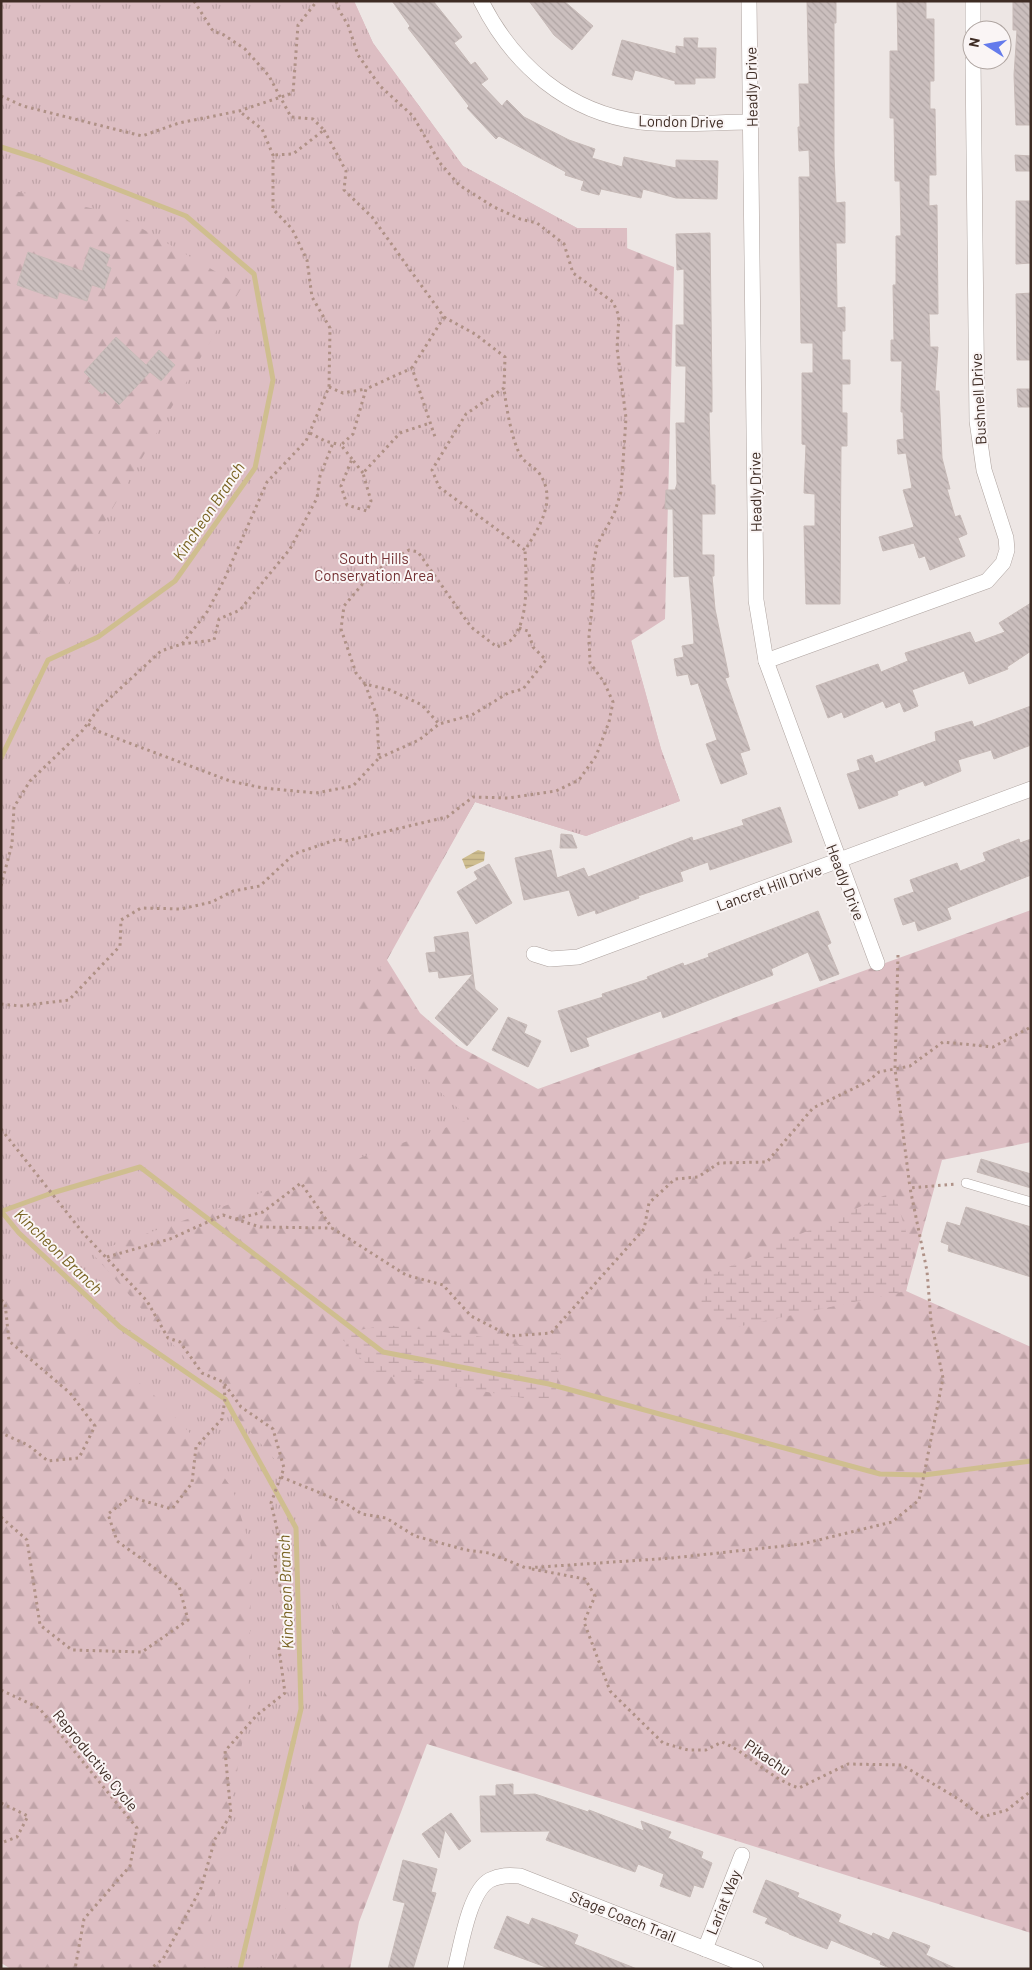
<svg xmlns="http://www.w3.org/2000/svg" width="1032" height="1970" viewBox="0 0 1032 1970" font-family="Barlow,sans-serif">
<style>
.forest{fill:url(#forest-firs)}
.wetland{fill:url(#wetland-marsh)}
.park{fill:url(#park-tufts)}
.water{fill:url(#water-rules)}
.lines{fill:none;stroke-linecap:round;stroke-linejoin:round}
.stream{stroke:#cfbe8f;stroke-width:5}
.building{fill:url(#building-back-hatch);stroke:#c7bab7}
.lane-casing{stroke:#aea39f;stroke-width:10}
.street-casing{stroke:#aea39f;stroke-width:16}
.path{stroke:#af9186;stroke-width:3;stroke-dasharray:2.5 4;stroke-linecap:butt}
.lane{stroke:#fff;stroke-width:9}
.street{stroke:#fff;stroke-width:15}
.labels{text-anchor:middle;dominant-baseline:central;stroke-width:4;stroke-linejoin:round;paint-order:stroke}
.street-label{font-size:15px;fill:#3e2c24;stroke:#faf5f5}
.park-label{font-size:15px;fill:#733032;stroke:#faf5f5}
.water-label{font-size:16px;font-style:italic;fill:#786221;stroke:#faf5f5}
</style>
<defs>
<pattern id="forest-firs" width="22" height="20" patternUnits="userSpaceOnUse" patternTransform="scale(1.25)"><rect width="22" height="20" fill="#ddbec3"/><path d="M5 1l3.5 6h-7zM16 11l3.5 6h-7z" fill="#bfa3a7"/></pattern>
<pattern id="wetland-marsh" width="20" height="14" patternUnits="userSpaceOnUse" patternTransform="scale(1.25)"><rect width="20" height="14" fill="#ddbec3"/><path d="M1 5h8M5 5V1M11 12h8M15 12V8" fill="none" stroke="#bfa3a7"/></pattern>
<pattern id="park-tufts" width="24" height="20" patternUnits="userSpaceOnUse" patternTransform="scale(1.25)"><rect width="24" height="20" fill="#ddbec3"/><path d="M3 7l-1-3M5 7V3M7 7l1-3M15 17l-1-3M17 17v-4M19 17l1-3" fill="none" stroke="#bfa3a7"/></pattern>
<pattern id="water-rules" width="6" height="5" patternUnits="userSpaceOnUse" patternTransform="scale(1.25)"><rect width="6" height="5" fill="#cfbe8f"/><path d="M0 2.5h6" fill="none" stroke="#b3a37b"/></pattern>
<pattern id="building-back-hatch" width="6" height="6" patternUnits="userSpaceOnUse" patternTransform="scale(1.25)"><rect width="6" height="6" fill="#cbbfbe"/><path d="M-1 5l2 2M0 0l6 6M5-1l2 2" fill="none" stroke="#afa4a3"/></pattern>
</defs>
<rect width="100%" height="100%" fill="#ede6e4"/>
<polygon class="forest" points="1,1 354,1 373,43 463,166 577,228 674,267 665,619 631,641 661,749 680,801 586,836 475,802 387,960 420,1013 458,1046 538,1089 1031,910 1031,1142 942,1160 906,1291 1031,1347 1031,1933 427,1744 359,1922 350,1969 11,1969 1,1963"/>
<g class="wetland">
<polygon points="894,1191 913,1256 906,1291 727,1329 701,1305 705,1278"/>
<polygon points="387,1325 483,1337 561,1354 554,1403 376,1374 337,1334"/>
</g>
<polygon class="park" points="1,1 354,1 373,43 463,166 577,228 627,228 631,640 661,749 680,801 586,836 475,802 354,1014 470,1119 92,1253 307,1496 338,1607 314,1761 274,1969 202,1969 248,1710 252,1553 233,1490 203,1447 153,1394 15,1283 1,1288 1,708 21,665 242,287 117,214 1,188"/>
<polygon class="water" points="478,850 485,852 484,861 466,869 462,859"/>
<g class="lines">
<g class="stream">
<polyline points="1,147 42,160 186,216 254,274 273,380 255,468 175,581 98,637 48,660 1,758"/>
<polyline points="1,1211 19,1233 120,1327 225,1399 296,1528 301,1709 240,1969"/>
<polyline points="2,1211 52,1193 140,1167 383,1352 549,1384 880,1474 924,1475 1031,1461"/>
</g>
</g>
<g class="building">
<polygon points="392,1 433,1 462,37 454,43 471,65 475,62 488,79 481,84 502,106 507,100 524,117 569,140 595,149 592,158 622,167 624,157 676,168 676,160 718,161 717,199 676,198 643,189 641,198 601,189 599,195 581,190 584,181 565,175 566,172 499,136 496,139 467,108 469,106 408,28 410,26"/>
<polygon points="529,1 564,1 593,26 572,50 554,35"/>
<polygon points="807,1 836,1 836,23 834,23 834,156 836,203 845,202 845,243 836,243 837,301 837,308 845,307 845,331 842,331 842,360 850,360 850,384 842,384 842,413 847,413 847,446 841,446 840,604 806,604 804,526 815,526 815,494 804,493 806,445 802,444 802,373 813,373 813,343 801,343 799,177 810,177 809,150 799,151 798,127 800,127 799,84 809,84"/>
<polygon points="897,1 926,1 926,19 934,19 934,81 930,81 930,109 935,109 936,175 929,175 929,206 937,205 938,314 929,314 930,347 938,347 935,391 939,391 942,458 950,489 947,489 955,517 960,515 967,534 958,538 965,556 930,570 925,556 919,558 914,543 883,551 879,537 914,527 903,490 912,488 906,453 898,454 897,440 904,439 903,412 901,412 902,361 891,361 891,340 894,340 893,285 896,285 896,236 901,236 900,181 895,181 894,118 890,118 890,51 898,51"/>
<polygon points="1013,1 1031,1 1031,125 1016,125 1014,75 1017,30 1013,30"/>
<polygon points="684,38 698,38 697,48 716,48 715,78 695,78 695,84 675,84 675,81 635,70 632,80 612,75 622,40 676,54 676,46 684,47"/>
<polygon points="1015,155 1031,156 1031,171 1016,171"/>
<polygon points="1016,201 1031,201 1031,263 1016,264"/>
<polygon points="710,233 712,390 712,412 709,412 711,485 715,485 715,514 702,514 702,555 714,555 714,576 712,576 715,609 729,677 725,678 750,750 740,753 747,774 721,784 706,744 717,740 698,683 691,685 688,674 677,676 674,659 684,657 682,646 694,644 692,611 689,576 674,577 673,509 665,509 666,490 675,490 677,484 676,423 685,423 686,366 676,366 676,325 684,325 684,269 677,270 676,234"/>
<polygon points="90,247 110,255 106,266 111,268 104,289 92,285 87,301 59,292 57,299 17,285 28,252 82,271"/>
<polygon points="1031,293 1031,360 1017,360 1016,294"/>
<polygon points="116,337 146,365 159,350 175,365 161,381 150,372 119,405 105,391 102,394 88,381 91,379 84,372"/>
<polygon points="1017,389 1031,389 1031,407 1018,407"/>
<polygon points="1031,603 1031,651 1007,667 1008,669 969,684 964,671 912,690 918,706 904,712 900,702 886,708 883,701 844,718 842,712 828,718 816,686 878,664 881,672 908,661 905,653 970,632 975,643 1005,632 999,623"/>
<polygon points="1031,706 1031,745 994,759 991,750 958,760 961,771 925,786 923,781 897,791 898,795 859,809 847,774 860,770 857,760 872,755 875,763 936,741 935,732 972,721 974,727"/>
<polygon points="780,807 792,842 710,870 708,862 680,872 683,881 638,896 639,898 596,914 595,910 578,916 569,890 524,900 515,858 551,850 557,878 584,868 588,877 692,837 693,841 744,825 742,820"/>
<polygon points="561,834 572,835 577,848 560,848"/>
<polygon points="1019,839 1020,843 1031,839 1031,875 947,908 951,919 918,931 915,921 903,925 894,899 914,892 910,880 957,863 960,871 986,861 983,853"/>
<polygon points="489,864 512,903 476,924 457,892 478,879 474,872"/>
<polygon points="818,911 831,943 827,945 839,974 820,981 808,952 771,969 773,975 663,1018 661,1011 586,1038 589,1046 571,1052 558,1011 603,997 602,994 648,979 647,977 683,963 684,966 709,957 708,954"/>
<polygon points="468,932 473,974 439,978 438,971 429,972 426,953 436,952 434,937"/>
<polygon points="473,974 475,989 498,1009 467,1046 435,1018"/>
<polygon points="508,1017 527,1025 524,1033 541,1041 528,1067 492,1050"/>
<polygon points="981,1159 1031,1174 1031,1188 977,1172"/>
<polygon points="966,1207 1031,1227 1031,1277 948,1251 949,1245 941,1242 947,1222 960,1226"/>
<polygon points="513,1784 513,1795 535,1794 588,1812 589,1810 644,1831 641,1821 671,1832 668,1838 703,1852 701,1858 712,1863 703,1888 694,1885 690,1897 660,1886 664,1874 638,1864 635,1872 546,1840 550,1831 481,1832 480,1796 496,1796 496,1785"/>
<polygon points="451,1813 471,1841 459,1850 445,1830 439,1858 422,1834"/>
<polygon points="403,1860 437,1869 431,1892 436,1893 413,1969 388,1969 405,1903 393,1900"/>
<polygon points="766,1880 799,1893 797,1897 841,1915 838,1922 872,1936 873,1933 889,1940 893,1932 930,1946 926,1955 957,1969 892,1969 880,1964 881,1961 831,1940 827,1949 789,1934 789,1933 765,1923 768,1918 753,1912"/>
<polygon points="507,1916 529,1925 532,1918 578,1935 574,1944 637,1969 551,1969 494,1948"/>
</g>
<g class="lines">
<g class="lane-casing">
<polyline id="lane" points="966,1183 1031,1202"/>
</g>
<g class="street-casing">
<g id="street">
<path d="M481 1C513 65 568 113 641 122 677 126 715 122 751 122"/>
<polyline points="749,1 756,600 766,661 877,963"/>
<polyline points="973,1 973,30"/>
<polyline points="766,661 987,581 1003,563 1007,550 1006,538 984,470 977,421 973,60"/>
<polyline points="534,954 550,959 578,957 1031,789"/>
<polyline points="705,1949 742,1855"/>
<path d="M455 1969C461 1947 469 1891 490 1880 500 1875 509 1875 520 1876L756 1969"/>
</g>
</g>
<g class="path">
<polyline points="194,1 213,31 224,35 245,49 269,76 291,117 313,119 324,130 293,154 273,155"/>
<polyline points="1,96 23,106 142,136 179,123 239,111 293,93 298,25 317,1"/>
<polyline points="324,130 346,171 344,190 372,217 444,317 412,368 436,440"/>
<path d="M444 317 475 334 505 357 504 388 466 414 432 470 439 487 525 550C539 528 558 499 539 473 534 467 527 464 522 458 512 443 506 406 504 388"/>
<polyline points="329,387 343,393 366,389"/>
<polyline points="310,433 325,441 341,445"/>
<polyline points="352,459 341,445 353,434 366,389 412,368"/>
<polyline points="363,473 352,459 341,486 347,505 367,511 371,501 363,473 400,433 430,423"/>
<path d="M519 628 528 631 533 647 546 660 523 689 508 693 472 715 439 724 422 705 390 690 365 684 356 673 341 629 344 606 371 574 409 550 418 552 471 627 497 647C501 645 508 643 511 640 530 622 526 574 525 550"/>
<polyline points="182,644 214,640 219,619 240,610 290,549 317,498 320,476 333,443"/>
<polyline points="88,724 100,732 230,781 263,788 316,793 353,786 379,758 377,716 365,684"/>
<polyline points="379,758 419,740 439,724"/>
<polyline points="1,886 12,844 14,807 30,781 82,731 99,708 161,651 182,644 207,612 224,580 267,482 306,441 329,387 330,328 312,297 307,260 292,229 273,209 273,155 262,129 239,111"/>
<polyline points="898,955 895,1069 910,1188"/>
<polyline points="1,1004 20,1006 69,1000 120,946 121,920 141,908 181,909 212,902 233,891 260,886 294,854 338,839 346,841 447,817 473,797 508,798 556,791 579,780 596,756 609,722 613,702 604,682 590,663 589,636 593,598 592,571 597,545 614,514 621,492 626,418 617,348 619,316 613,302 573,273 564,244 537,223 520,219 494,207 459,185 440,163 413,116 380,86 358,55 348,25 339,10 336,1"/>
<polyline points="1,1129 83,1233 147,1301 168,1338 180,1342 202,1373 223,1382 241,1407 273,1429 284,1468 271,1503 278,1533 275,1565 287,1615 279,1649 285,1693 257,1715 225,1751 231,1815 215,1839 201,1888 163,1959 150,1969"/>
<polyline points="236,1219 263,1212 301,1183 332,1228 406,1275 443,1285 471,1316 510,1336 551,1333 644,1229 649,1203 675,1179 698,1177 719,1163 767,1162 813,1108 867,1082 879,1072 910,1066 943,1042 993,1047 1031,1027"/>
<polyline points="107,1257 170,1239 223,1215 260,1227 332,1228"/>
<polyline points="1,1300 5,1303 9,1341 70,1393 95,1426 79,1458 48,1461 28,1445 1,1433"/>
<polyline points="281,1477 345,1503 362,1514 386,1518 415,1536 466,1550 489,1553 526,1568 672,1558 802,1544 892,1522 919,1500 943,1378 931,1321 927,1271 910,1188 956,1184"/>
<polyline points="1,1517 27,1540 40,1625 72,1650 142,1652 188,1620 179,1586 117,1541 108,1514 130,1497 172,1509 192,1483 196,1447 222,1419 225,1399 224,1384"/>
<path d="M532 1569 585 1579 595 1596 584 1622 610 1691 663 1743 688 1750H706L722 1742C750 1754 770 1779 799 1788L848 1764 902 1765 960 1800 982 1817 1007 1810 1031 1791"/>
<polyline points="1,1690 39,1708 137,1828 130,1866 84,1919 75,1969"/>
<polyline points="1,1803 28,1816 17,1837 1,1843"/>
</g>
<use href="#lane" class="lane"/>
<use href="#street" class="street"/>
</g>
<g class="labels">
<g class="street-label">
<text transform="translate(751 87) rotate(-91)">Headly Drive</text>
<text transform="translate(681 121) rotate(1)">London Drive</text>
<text transform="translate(978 399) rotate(-93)">Bushnell Drive</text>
<text transform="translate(755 492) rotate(-91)">Headly Drive</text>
<text transform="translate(846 882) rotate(69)">Headly Drive</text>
<text transform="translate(769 887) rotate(-20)">Lancret Hill Drive</text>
<text transform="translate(768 1757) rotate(34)">Pikachu</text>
<text transform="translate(96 1760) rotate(51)">Reproductive Cycle</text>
<text transform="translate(723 1902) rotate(-68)">Lariat Way</text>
<text transform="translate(623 1916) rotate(22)">Stage Coach Trail</text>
</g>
<g class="park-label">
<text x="374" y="558">South Hills<tspan x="374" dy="17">Conservation Area</tspan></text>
</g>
<g class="water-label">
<text transform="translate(208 511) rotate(-56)">Kincheon Branch</text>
<text transform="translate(59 1251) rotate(44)">Kincheon Branch</text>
<text transform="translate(285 1592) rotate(-92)">Kincheon Branch</text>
</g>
</g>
<rect width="1032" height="1970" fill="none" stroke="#3e2c24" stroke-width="5"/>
<g transform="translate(987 45) rotate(281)"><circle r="24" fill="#faf5f5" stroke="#afa5a1"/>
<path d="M0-4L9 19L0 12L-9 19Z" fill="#647bec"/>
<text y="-8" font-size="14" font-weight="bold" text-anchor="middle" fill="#3e2c24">N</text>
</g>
</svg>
